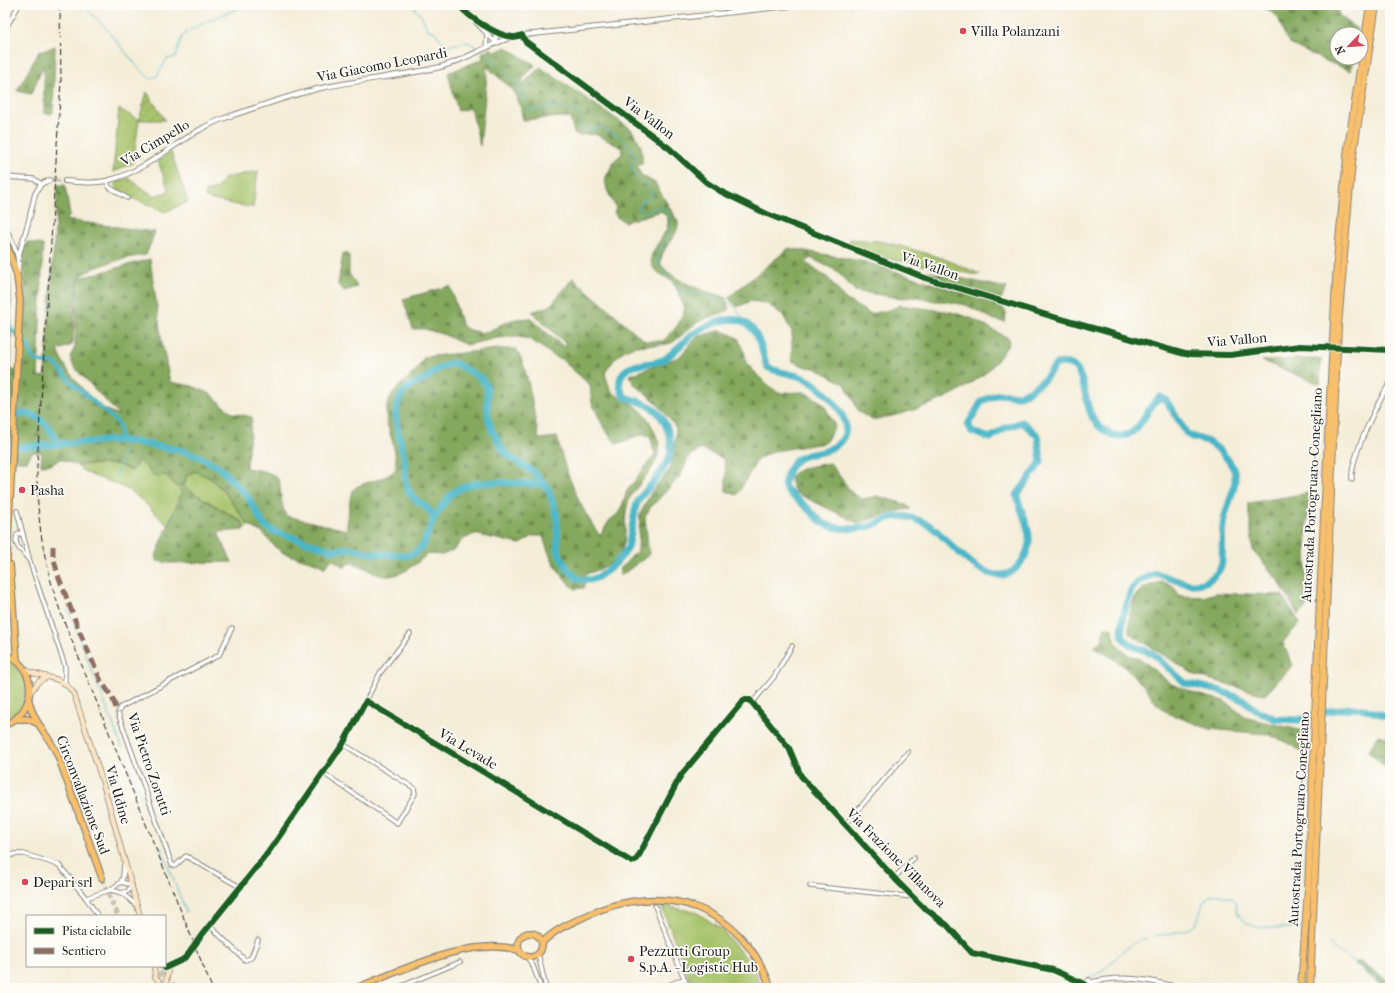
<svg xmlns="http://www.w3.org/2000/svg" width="1395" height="993" viewBox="0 0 1395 993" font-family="'IM FELL French Canon',serif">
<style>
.grass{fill:#a6c269;stroke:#616f42}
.forest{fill:url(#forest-firs);stroke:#50623c}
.garden{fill:url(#garden-furrows);stroke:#616f42}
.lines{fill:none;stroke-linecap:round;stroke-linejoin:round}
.stream{stroke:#4ab6c7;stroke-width:1}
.canal{stroke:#4ab6c7;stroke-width:4}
.river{stroke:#4ab6c7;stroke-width:7}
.tertiary-tunnel{stroke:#c9c3b2;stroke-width:4;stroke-dasharray:4 2;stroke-linecap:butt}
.primary-tunnel{stroke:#c9c3b2;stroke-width:5.5;stroke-dasharray:5.5 3;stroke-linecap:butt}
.minor-casing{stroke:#88847a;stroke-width:5.5}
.tertiary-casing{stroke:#88847a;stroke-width:6}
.secondary-casing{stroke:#88847a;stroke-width:6}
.primary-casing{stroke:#88847a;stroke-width:8}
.motorway-casing{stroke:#88847a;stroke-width:8}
.minor{stroke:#fff;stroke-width:3.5}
.tertiary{stroke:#fff;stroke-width:4}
.secondary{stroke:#fce5c4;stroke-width:4.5}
.primary{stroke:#f8bf6c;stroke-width:5.5}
.motorway{stroke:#f8bf6c;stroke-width:6}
.rail{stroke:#1c1c1c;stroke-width:1;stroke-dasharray:6 3;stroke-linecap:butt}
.minor-bridge-casing{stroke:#88847a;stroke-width:5.5;stroke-linecap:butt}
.minor-bridge{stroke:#fff;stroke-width:3.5}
.quiet{stroke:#8d6e63;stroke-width:5;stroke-dasharray:10 5;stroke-linecap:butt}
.cycleway-casing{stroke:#fdfcf7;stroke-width:8}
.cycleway{stroke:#1b5e20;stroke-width:6}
.poi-dot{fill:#d1495b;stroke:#fdfcf7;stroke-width:1.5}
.labels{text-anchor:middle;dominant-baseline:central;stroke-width:3.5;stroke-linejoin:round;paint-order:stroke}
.poi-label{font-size:14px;fill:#1c1c1c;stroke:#fdfcf7;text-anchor:start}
.street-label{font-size:14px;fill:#1c1c1c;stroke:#fdfcf7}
</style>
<defs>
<pattern id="forest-firs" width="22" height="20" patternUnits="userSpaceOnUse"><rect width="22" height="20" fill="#84a85d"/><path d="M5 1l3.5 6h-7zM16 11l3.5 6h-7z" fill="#6b884c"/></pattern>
<pattern id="garden-furrows" width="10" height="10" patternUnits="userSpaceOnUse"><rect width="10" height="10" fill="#a6c269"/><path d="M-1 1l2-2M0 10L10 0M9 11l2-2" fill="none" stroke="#8ea65a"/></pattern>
</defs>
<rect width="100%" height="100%" fill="#fdfcf7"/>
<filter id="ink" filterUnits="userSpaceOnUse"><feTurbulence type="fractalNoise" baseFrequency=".025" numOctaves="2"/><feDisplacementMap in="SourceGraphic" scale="8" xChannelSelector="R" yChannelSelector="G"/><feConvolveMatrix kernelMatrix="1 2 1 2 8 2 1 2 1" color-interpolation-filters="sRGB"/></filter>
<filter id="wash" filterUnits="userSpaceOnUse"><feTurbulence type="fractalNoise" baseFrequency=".012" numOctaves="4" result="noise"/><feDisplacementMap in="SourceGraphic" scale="16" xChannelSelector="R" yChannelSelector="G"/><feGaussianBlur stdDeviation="0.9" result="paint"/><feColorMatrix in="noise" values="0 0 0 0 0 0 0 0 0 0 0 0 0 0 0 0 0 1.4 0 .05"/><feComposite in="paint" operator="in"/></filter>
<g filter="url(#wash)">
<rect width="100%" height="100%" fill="#f4edd8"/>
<g class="grass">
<polygon points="119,109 139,120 133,163 113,172"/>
<polygon points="258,171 253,207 237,205 205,198 206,191 215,190 225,178"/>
<polygon points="850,239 878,241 900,246 942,258 980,274 977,275 884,258 849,245"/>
<path d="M139 460 166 475 182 492 169 523H165C153 512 142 498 128 490 112 480 89 478 76 465L117 464 132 471Z"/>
<polygon points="195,471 210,478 223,490 248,525 243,530 243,522 184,487 187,475"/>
<path d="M5 658C31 672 36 709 5 721Z"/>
<polygon points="661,905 696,912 720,928 753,966 762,988 693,988"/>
</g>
<g class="forest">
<polygon points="1261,5 1337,5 1339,15 1358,30 1357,34 1337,34 1337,58 1353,58 1351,71 1321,59 1290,44 1286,38 1278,17"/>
<polygon points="55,46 53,113 51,114 44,113 44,65 31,94 17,91 40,50 43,51"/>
<path d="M506 47 535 65 522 80 523 84 540 67 631 129C642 146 642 144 642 163L637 166 641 175 655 183 678 222C679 238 658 249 661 265 676 283 704 291 725 297L729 310C718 315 705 317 695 324 687 329 681 337 673 342 667 345 660 345 652 345 626 345 619 351 605 373 611 401 621 394 638 408 647 415 653 427 657 438 666 460 641 479 631 496 621 513 629 535 621 552 614 565 598 570 586 574L584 588 575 589C559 575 548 556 543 536H533L520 544 474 534 462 540 454 550 442 555 428 554C412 567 394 584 372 572 365 568 358 563 349 563L345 567 332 559 324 568 320 564 283 553 274 546 263 533 248 525 223 490 210 478 195 471 187 475 184 487 243 523V530L219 532V535L232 562 170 563 157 561 155 558 182 492 166 475 154 476 139 460 132 471 117 464 76 465 61 459 52 464 41 465 42 452H32L27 461H15L5 457V257C12 282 12 299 11 325 11 340 13 354 10 369L20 372 25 288 22 256 27 242 43 245 38 376 45 377 58 185H65L70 216 65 220 155 232 146 255C132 256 82 267 77 282L73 341 72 345 58 350C61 366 88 397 102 407 107 411 114 413 119 415L74 367 70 357 75 347 78 282 80 278 150 259 162 343 170 382 192 386 209 393 232 413 252 417 246 468C295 475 272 482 286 516L346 530C349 518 348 504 352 493 356 480 383 484 396 469 396 464 396 459 395 454 392 429 376 413 396 390 408 376 416 375 424 357L499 349H516C528 365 534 417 539 439L557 437C564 469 580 509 600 536L609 521 620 512 627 491 655 454 650 436 643 434 617 444 605 430 592 403 590 385 561 359 557 358 530 339 517 337 498 338 466 345 445 335 425 329H413L403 299 450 286 461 323 465 328C489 339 491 327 512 320 518 318 524 319 530 318L564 347 566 344 532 312 550 306 573 278 645 341H663C674 331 681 323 685 308 680 300 679 290 673 283 666 274 651 274 651 259 652 244 681 224 661 211L625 222 617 217 614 212 616 208 607 190 605 179 614 161 622 154V148L595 134 577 135 574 133 570 118 563 117 523 120 520 105 514 91 486 66 487 75 480 146 471 108 458 111 448 73 483 59 482 53 491 48 495 52Z"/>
<path d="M789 248 866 262 1001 305 1006 313 1005 322 995 320 966 305 945 301H935L918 297 900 298 855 291 837 271 811 258 806 263 828 278 845 299 870 314 890 310 900 305 951 312 971 318 1008 338 1009 343C1002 354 994 366 984 374 952 400 911 413 872 420L859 412 845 384 815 368 806 367 792 361V332L783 315 766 303 751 301 737 307 728 298Z"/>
<polygon points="343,253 347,253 349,255 349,273 357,287 344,291 338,285"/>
<polygon points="926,271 1007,288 1001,299 925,276"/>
<polygon points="721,330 738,338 745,354 745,361 759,377 778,393 804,392 823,403 835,426 825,443 774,451 758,459 737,495 726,491 726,473 724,459 701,449 689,456 681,475 650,508 645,517 649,555 620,576 620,569 638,550 640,514 652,491 671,468 676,436 676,428 672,422 655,401 633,383 630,375 679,357 697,337"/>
<polygon points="1300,359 1321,359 1320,384 1262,361"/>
<path d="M830 463 852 493 862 499 877 496 905 504 911 509C891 511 878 518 858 523L796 493 792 486 790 478C798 465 817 466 830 463Z"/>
<polygon points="1309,493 1306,550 1307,607 1298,615 1280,583 1253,550 1248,503"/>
<path d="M1162 582 1172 585 1180 596 1203 597 1216 593 1282 595 1300 623 1283 642 1292 666 1265 695 1195 675 1129 633C1131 605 1129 588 1162 582Z"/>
<polygon points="1106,627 1112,629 1116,643 1126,654 1142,660 1171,684 1200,695 1224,701 1247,718 1308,732 1307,756 1292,745 1267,734 1209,729 1170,714 1156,703 1145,687 1121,664 1094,646 1102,641 1104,628"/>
<polygon points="1379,735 1390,738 1390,772 1368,751"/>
<polygon points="1358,961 1390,982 1390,988 1385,988 1355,964"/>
</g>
<g class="garden">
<polygon points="147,92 165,120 139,120"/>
<polygon points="171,152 188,202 165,212 134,199 116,189 115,183 128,178 154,196 169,191 158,161"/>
</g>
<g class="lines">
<g class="stream">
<path d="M83 5 105 27 136 65 150 79 157 76 167 59 176 57C178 50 179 42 183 36 190 27 234 10 247 5"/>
<polyline points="412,5 422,17 428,30 434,31 444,44 446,46 467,42 481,49"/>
<path d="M483 50 519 86 526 108C536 112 544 107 554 107 558 106 563 109 566 109 578 112 585 114 579 127L581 131 602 127C617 138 630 138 635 158L631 166C633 170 634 175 637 178 643 185 651 185 653 195L641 202 639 210 642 213 663 206C684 226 663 238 657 258 659 271 673 280 681 292 696 293 727 297 737 309 739 312 741 317 743 320"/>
<polyline points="116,478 127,441"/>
<polyline points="68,610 122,747"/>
<polyline points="129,766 153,825"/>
<polyline points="161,847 186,912"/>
<path d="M1155 936C1166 934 1183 933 1192 927 1204 918 1196 901 1214 894L1233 898C1237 904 1235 910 1239 915 1254 937 1283 923 1303 930"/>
<polyline points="1329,945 1390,986"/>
<path d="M1090 977C1113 969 1118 947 1146 938"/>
<polyline points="775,984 786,988"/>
<polyline points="754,988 762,981"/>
</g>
<polyline class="canal" points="5,313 10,328 28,345 33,359 43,363 55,363 71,382 115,420 119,425 121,441"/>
<g class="river">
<path d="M5 415C33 410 45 417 58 443"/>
<path d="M5 448 115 440 135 442 180 450 203 458 219 467 248 497 264 525 273 531 332 550 351 548 368 553 406 556 415 553 424 544 434 518C430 505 412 502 407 488 403 479 407 470 405 461 401 438 387 411 405 391 410 385 417 383 423 380 435 372 439 366 455 363L481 378 487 387 488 418 491 428 503 450 507 455 535 473 548 488 557 516 558 551 566 567 578 579 590 580 598 577 612 567 623 555 628 548 636 506 639 499C648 488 666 469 670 456 674 440 665 416 651 407 643 402 634 400 625 397 621 392 618 383 621 377 627 361 652 366 665 359 675 352 683 342 692 335 700 329 709 325 717 322 753 310 759 339 767 367 780 374 798 373 810 381 831 395 866 431 830 449 821 454 807 453 798 459 789 465 786 475 784 485 789 496 797 498 805 506 811 511 816 518 823 523 834 530 861 530 873 525 885 520 894 514 907 517 916 519 925 522 932 527 951 542 987 591 1014 570 1021 564 1027 554 1029 544 1031 528 1020 511 1017 495L1041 462 1038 436 1022 422 1005 428 990 438 972 432 968 424 982 401 998 394 1019 396 1029 391 1044 380 1056 364C1094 357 1076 407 1101 428 1106 432 1114 436 1120 436 1142 436 1145 407 1160 397L1166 400 1187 434C1193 438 1199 438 1206 441 1217 446 1229 459 1234 470 1239 482 1227 505 1224 519 1221 534 1223 547 1222 562 1222 567 1219 571 1215 575 1198 593 1176 580 1156 573L1139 581 1131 590 1123 616 1122 632 1123 638 1131 645 1153 654 1185 683 1221 691 1245 701 1256 710 1275 719 1299 720 1323 712 1350 708 1364 709 1390 717"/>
<path d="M434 518C439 512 443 504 448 498 467 474 512 485 539 484L547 486"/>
</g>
</g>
</g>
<g filter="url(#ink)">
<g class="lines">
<g class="tertiary-tunnel">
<polyline points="50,180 65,181"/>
<polyline points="192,949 197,940"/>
</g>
<g class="primary-tunnel">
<polyline points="102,878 118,916"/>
<polyline points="153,966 176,988"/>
</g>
<g class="minor-casing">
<g id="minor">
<polyline points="459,5 496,43"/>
<polyline points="474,19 500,33 513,37"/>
<polyline points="5,26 8,24 19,5"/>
<polyline points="494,31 496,36 496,43"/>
<polyline points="522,35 525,41 669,148 706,182 720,191 767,214 897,268 984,297 1178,353 1222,355 1288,347 1322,346"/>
<polyline points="486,48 487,35"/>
<polyline points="5,177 34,179 41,184"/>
<polyline points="107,181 109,187 127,198"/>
<polyline points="1348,348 1390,350"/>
<path d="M1352 479C1350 459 1378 401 1390 383"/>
<polyline points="17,511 30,562 65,666 65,683"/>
<path d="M23 535 19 533 17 535C13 547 22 549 28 559"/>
<polyline points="232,628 219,655 121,707 118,713 172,865 175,866 186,856 240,887"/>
<polyline points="366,701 380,673 410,634"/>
<polyline points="752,703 774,677 792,646"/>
<polyline points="323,773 397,823 415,794 414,788 343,744"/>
<polyline points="845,825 908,752"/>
<polyline points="5,857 15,854 24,854 59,865 86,898 110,890 121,882 132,885 128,891 122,893"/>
<polyline points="895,877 914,858"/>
<polyline points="121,882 123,877 124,864"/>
<polyline points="810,886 913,897"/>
<polyline points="111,890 122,893 136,905"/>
<polyline points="86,898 98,916"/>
<polyline points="655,906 688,988"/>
<polyline points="209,925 245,960 251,958 258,940"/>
<polyline points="538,954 546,988"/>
<polyline points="527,957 533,966 541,988"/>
<polyline points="397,988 460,962"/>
<polyline points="661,988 684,979"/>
</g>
</g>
<g class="tertiary-casing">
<g id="tertiary">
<path d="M65 181C80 182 96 184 110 180 152 169 183 133 225 118 258 107 292 94 326 87 364 79 402 76 440 67 466 60 489 44 515 36L799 5"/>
<path d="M5 228C13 241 22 259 17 275"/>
<polyline points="18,258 29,220 35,194 41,184 50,180"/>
<polyline points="197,940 276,842 343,744 366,701 632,862 637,859 681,775 744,700 750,700 789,748 801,776 809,785 898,882 923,907 947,925 972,953 1053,970 1085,984"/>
<polyline points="165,968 182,960 192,949"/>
<path d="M1093 982C1124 974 1152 981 1182 988"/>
<polyline points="1087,988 1085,984 1089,980 1093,984 1092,988"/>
</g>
</g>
<g class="secondary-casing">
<g id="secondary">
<path d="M24 669C44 680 60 673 74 694L102 780 140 916"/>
<polyline points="30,693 38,682 47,677"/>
<polyline points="154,966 155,977 159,981 161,988"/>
<polyline points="161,966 168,971 165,988"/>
</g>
</g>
<g class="primary-casing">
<g id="primary">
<polyline points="5,240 17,275 20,301 5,598"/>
<polyline points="10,565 17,661"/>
<path d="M5 654C39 667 37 712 5 725"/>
<path d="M29 701C33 722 50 737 58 756L102 878"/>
<polyline points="17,719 28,719 37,723"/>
<circle cx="530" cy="945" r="12"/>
<path d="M542 943C555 929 571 923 588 915 665 880 741 906 771 988"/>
<path d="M356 988C401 971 470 936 518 950"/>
</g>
</g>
<g class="motorway-casing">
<g id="motorway">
<polyline points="1301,988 1308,889 1320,597 1337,261 1348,147 1370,5"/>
<polyline points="1310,988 1338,326 1352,162 1376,5"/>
</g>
</g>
<use href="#minor" class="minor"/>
<use href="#tertiary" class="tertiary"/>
<use href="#secondary" class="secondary"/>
<use href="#primary" class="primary"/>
<use href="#motorway" class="motorway"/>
<path class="rail" d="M60 5 61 81 37 465C36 518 44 567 62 616L212 988"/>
<g class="minor-bridge-casing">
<polyline id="minor-bridge" points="1322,346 1348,348"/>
</g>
<use href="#minor-bridge" class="minor-bridge"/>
<polyline class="quiet" points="53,546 53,556 58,575 78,628 101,681 112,697 118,713"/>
<g class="cycleway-casing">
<g id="cycleway">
<path d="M459 5C468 17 497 36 513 37 515 37 519 36 522 35L525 41 669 148 706 182 720 191 767 214 925 278 1047 315 1185 354 1230 355 1300 346 1390 350"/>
<polyline points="165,968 182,960 187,956 201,936 267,854 343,744 366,701 632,862 637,859 681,775 744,700 750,700 789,748 801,776 809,785 898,882 923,907 947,925 972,953 1053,970 1085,984"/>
</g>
</g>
<use href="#cycleway" class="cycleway"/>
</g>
</g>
<g class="poi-dot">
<circle cx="963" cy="31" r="4"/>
<circle cx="22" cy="490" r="4"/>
<circle cx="25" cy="882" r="4"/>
<circle cx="631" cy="959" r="4"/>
</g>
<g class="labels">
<g class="poi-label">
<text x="971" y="31">Villa Polanzani</text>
<text x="30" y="490">Pasha</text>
<text x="33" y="882">Depari srl</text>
<text x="639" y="951">Pezzutti Group<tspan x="639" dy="16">S.p.A. - Logistic Hub</tspan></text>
</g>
<g class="street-label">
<text transform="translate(382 65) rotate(-11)">Via Giacomo Leopardi</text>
<text transform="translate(649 118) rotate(37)">Via Vallon</text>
<text transform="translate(155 143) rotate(-31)">Via Cimpello</text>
<text transform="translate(930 266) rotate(19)">Via Vallon</text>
<text transform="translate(1237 340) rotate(-5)">Via Vallon</text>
<text transform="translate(1312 495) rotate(-87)">Autostrada Portogruaro-Conegliano</text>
<text transform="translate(468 749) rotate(31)">Via Levade</text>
<text transform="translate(149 764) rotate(71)">Via Pietro Zorutti</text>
<text transform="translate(83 795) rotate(69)">Circonvallazione Sud</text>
<text transform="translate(118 795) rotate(74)">Via Udine</text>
<text transform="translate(1299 819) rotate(-87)">Autostrada Portogruaro-Conegliano</text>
<text transform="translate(896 858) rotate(45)">Via Frazione Villanova</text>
</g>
</g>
<rect width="1395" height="993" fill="none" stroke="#fdfcf7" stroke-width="20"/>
<rect x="26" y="915" width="140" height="52" fill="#fdfcf7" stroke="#a3a29f"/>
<rect x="34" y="928" width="20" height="6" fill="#1b5e20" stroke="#a3a29f"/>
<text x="62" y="935" font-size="12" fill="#1c1c1c">Pista ciclabile</text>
<rect x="34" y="948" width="20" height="6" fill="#8d6e63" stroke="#a3a29f"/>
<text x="62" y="955" font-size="12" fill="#1c1c1c">Sentiero</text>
<g transform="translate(1349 46) rotate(245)"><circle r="19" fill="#fdfcf7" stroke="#a3a29f"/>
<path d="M0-3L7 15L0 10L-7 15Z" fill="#d1495b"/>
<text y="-6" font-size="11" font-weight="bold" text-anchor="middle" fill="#1c1c1c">N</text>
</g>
</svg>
